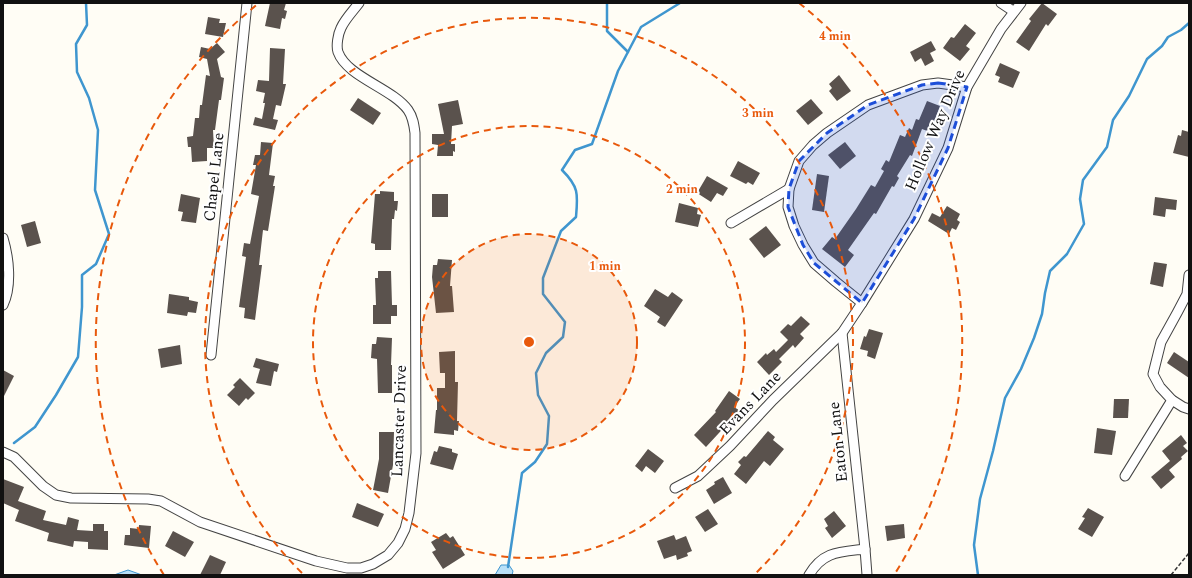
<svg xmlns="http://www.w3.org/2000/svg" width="1192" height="578" viewBox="0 0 1192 578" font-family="Spectral,serif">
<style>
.water{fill:#b9e0f7;stroke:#3f96cf}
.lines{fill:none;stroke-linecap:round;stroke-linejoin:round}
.stream{stroke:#3f96cf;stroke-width:2.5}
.building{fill:#5a524d}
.minor-casing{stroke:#444;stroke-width:11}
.path{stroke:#333;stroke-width:1.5;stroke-dasharray:4 2;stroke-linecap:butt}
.minor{stroke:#fff;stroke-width:9}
.marked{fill:#1d4ed8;fill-opacity:0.2;stroke:#1d4ed8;stroke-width:3;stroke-dasharray:8 5;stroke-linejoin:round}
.ring{fill:none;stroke:#e8590c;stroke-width:2;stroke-dasharray:7 5}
.labels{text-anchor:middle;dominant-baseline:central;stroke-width:4;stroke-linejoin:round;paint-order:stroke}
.street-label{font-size:16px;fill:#111;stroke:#fff}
.centre{fill:#e8590c;stroke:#fff;stroke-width:2}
.ring-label{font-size:12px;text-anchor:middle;font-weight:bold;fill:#e8590c;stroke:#fff;stroke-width:4;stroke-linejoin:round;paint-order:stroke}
</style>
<rect width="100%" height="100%" fill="#fffdf5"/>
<g class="water">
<polygon points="501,565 509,565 513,571 512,575 495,575"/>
<polygon points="128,570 142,575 114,575"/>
</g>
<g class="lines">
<g class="stream">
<polyline points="607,3 607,31 628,52"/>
<polyline points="14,443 35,427 56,395 78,357 82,307 82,275 96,264 109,234 95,190 98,130 89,98 77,72 76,44 87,25 86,3"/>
<path d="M508 567 522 473 535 462 547 444 549 416 538 395 536 373 546 353 563 337 565 322 543 294V278L561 231 576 217C578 194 579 187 562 170L575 150 592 144 618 71 641 27 680 3"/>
<polyline points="978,575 974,545 980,499 993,451 1005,398 1021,369 1034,338 1042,314 1045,293 1050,271 1067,254 1084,224 1080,199 1083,180 1107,147 1113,120 1129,96 1147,59 1162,46 1168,37 1181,30 1189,23"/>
</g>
</g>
<g class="building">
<polygon points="270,3 286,3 284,10 287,11 285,19 282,18 280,29 265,26"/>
<polygon points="1042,3 1057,14 1048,26 1046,24 1029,51 1016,42 1031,21 1029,19"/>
<polygon points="208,17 220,19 219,23 226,23 223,37 205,34"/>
<polygon points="965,24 976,33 966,46 970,49 960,61 943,48 951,37 954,38"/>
<polygon points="931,41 936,50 930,53 934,61 925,66 921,58 915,62 910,52"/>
<polygon points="217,43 225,52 217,59 221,77 224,78 221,100 219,100 215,130 213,130 214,148 207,148 207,161 192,162 191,147 188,147 187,137 193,136 195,118 199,118 200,105 202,105 206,75 210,76 207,59 199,57 201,47 210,49"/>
<polygon points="270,48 285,49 283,84 286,84 281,106 276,105 273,119 278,120 275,130 253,125 255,117 262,119 265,103 263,103 265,93 256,91 258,80 269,81"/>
<polygon points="1000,63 1020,72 1013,88 998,82 1000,77 995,75"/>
<polygon points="839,75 851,91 837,101 829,91 832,88 829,84"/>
<polygon points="358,98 381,113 373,125 350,110"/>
<polygon points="811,99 823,113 808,125 796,111"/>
<polygon points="458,100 463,124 452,126 451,144 455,144 455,152 453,151 453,156 437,156 438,145 432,144 432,134 444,134 438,104"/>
<polygon points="927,101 940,106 930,132 922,129 912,156 910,155 897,176 899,178 894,187 892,186 876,214 874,213 848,250 854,255 845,267 822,249 832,237 835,239 856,209 871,185 875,187 884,171 881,169 886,160 889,162 900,135 905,137 909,128 912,130 916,119 919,120"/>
<polygon points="1182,130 1189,132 1189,157 1173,153 1178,135 1181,136"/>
<polygon points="261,142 273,143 269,175 275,176 273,186 275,186 268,231 263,230 259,265 262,265 255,320 244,318 245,308 239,307 246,257 242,256 244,243 250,244 259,196 251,194 256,165 253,165 255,155 260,155"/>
<polygon points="845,142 856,156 840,169 828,155"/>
<polygon points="738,161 760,173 753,185 748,182 746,184 730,176"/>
<polygon points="817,174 829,176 824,212 812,210"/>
<polygon points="707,176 728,188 723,196 717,193 711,202 697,193"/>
<polygon points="380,191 394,192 394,201 398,201 397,211 395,210 394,219 392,219 391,250 375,250 375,244 371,243 375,194 380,194"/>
<polygon points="181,194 200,198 196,223 181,221 183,212 178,211"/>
<rect x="432" y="194" width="16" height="23"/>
<polygon points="1155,197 1177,200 1176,210 1166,209 1165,217 1153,215"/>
<polygon points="679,203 698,208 697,214 701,215 698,227 675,222"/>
<polygon points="947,206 960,214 957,220 960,222 956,230 952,228 949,234 928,221 932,213 940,217"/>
<polygon points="35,221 41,243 27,247 21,225"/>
<polygon points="766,226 781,245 764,258 749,239"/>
<polygon points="438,259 452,260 450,286 452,286 454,312 436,313 432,277 433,265 437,265"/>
<polygon points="1154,262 1167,264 1163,287 1150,284"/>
<polygon points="378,271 391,271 392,305 397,305 397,316 391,316 391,324 373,324 373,305 376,305 375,278 378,278"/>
<polygon points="655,289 668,297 672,292 683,300 665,327 657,322 660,317 644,306"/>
<polygon points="169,294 189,297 189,300 198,302 196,313 188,312 187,316 167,313"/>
<polygon points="801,316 810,324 800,334 804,338 795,348 793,345 779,359 782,362 769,375 757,362 766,353 767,355 774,349 776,352 788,340 780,332 788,324 791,326"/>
<polygon points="869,329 883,333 875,359 867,356 868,351 860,349 864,336 866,337"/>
<polygon points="377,337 392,338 391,365 392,365 392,393 378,393 377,359 371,358 372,344 376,344"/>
<polygon points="180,345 182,364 161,368 158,349"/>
<polygon points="455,351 455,382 458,382 457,421 459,421 458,431 454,430 454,435 434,433 436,410 437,410 437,388 445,388 445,373 440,373 439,352"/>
<polygon points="1174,352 1189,362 1189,378 1167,363"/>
<polygon points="256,358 279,364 277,372 274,371 271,386 256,383 260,369 253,367"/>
<polygon points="3,370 14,376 3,398"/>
<polygon points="240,378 255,393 248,400 246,398 239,406 227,395 235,387 233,385"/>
<polygon points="729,391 740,399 734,407 742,412 733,424 730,421 706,447 694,435 716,412 715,411"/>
<polygon points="1114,399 1129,399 1128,418 1113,418"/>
<polygon points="1097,428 1116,431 1112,455 1094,453"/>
<polygon points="768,431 775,437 773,440 784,449 770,466 764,461 746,484 734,474 741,465 738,462 744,456 746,457"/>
<polygon points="379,432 394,432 393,465 388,493 373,490 379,459"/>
<polygon points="1181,435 1187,443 1183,446 1188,451 1181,457 1182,459 1169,470 1175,477 1161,489 1151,477 1170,461 1162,451"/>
<polygon points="439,446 452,449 452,452 458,454 453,470 430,464 434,451 437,452"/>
<polygon points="648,449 664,461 655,473 646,466 642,472 635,466"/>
<polygon points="723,477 732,493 714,504 706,490 715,484 714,482"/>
<polygon points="3,479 24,487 18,501 46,511 43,520 66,525 68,517 79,520 77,530 93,531 93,524 104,524 104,531 108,531 108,550 88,549 88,542 74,541 73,547 47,541 49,533 15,521 19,510 3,503"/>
<polygon points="357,503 384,514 378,527 352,517"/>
<polygon points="1088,508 1104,517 1092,537 1078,529 1085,518 1082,517"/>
<polygon points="708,509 718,524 705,532 695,517"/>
<polygon points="834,511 846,526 832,538 825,528 828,526 824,519"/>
<polygon points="904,524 905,538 887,541 885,526"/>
<polygon points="139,525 151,526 149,548 124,545 125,535 130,535 130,528 139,529"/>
<polygon points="173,531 194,542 185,557 165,546"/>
<polygon points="446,533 450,538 453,536 465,555 443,569 432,552 436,550 431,542"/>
<polygon points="674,535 676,540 686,536 692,551 687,553 688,556 677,560 676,555 664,559 657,541"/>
<polygon points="210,555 226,562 220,575 200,575"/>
</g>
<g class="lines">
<g class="minor-casing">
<g id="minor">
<polyline points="1001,3 1013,11"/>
<polyline points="731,223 789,189"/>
<path d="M3 238C9 258 12 286 3 305"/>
<polyline points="1189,275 1187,294 1177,313 1161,342 1153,374 1160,387 1172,400 1183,407 1189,409"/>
<polyline points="862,303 836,282 814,263 803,245 794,226 788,207 789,189 799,161 813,145 827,133 868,105 922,85 938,83 967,87"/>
<polyline points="842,333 865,549"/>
<polyline points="211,355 247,3"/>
<path d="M3 452 14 457 43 486 56 495 71 498 148 499 161 501 200 522 316 561 347 568H361L373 564 388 555 398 543 405 529 409 513 416 453 415 133C414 125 413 117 408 110 392 88 347 77 338 52 336 46 338 34 341 28 345 19 353 11 359 3"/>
<polyline points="1125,476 1172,400"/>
<polyline points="675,488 698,476 730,446 773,400 842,333 862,303 914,219 948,148 967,87 1001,29 1021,3"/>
<path d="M809 575C823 551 840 552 865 549L867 575"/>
</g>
</g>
<polyline class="path" points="1171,575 1189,553"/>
<use href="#minor" class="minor"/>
</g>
<path class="marked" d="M938 83 967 87 948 148 914 219 862 303 814 263 803 245 788 207 789 189 799 161 827 133 868 105 922 85Z"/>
<circle cx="529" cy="342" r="108" fill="#e8590c" fill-opacity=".12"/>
<g class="ring">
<circle cx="529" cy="342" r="108"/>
<circle cx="529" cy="342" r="216"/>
<path d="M302 573A324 324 0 1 1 756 573"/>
<path d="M164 575A433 433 0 0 1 259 3M799 3A433 433 0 0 1 894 575"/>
</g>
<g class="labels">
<g class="street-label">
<text transform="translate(935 130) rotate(-67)">Hollow Way Drive</text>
<text transform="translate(214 177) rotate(-84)">Chapel Lane</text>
<text transform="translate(750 403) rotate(-46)">Evans Lane</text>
<text transform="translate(399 421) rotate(-88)">Lancaster Drive</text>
<text transform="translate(838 442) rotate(-96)">Eaton Lane</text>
</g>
</g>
<circle cx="529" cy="342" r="6" class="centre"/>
<g class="ring-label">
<text x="835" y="40">4 min</text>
<text x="758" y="117">3 min</text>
<text x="682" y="193">2 min</text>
<text x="605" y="270">1 min</text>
</g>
<rect width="1192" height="578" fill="none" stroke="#111111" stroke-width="8"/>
</svg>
